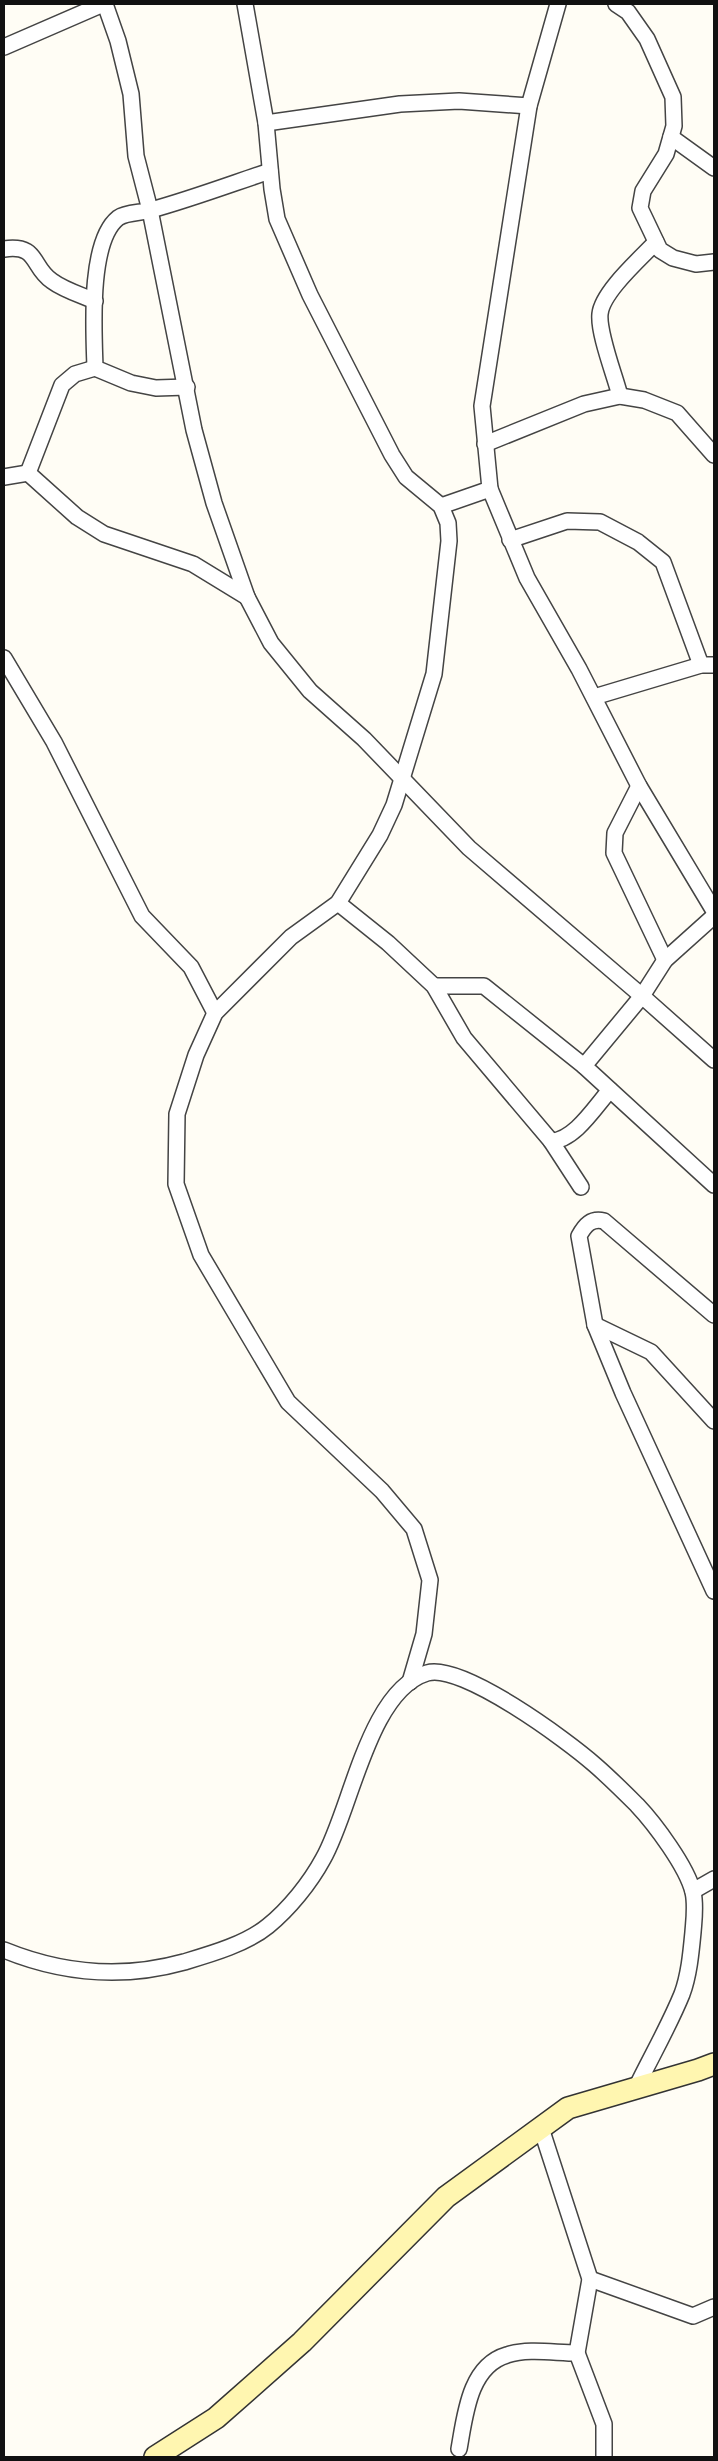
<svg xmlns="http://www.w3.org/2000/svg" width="718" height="2461" viewBox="0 0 718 2461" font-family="'Roboto Serif',serif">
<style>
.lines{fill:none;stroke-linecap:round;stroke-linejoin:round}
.street-casing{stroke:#444;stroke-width:18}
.secondary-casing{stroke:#333;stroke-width:24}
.street{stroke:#fff;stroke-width:15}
.secondary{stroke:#fff6b0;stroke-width:21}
</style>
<rect width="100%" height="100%" fill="#fffdf5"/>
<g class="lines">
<g class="street-casing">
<g id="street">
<polyline points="105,4 118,41 131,94 136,156 150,210 194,430 214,503 247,597 271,643 310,691 364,739 469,848 642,996 714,1060"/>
<polyline points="245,4 266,123 272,189 277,219 310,295 392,455 406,477 441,506 448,523 449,541 434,674 394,805 380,835 338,903 291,937 215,1013 196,1055 177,1114 176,1184 201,1255 288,1402 382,1491 414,1529 430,1580 424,1634 410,1682"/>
<polyline points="616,4 628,12 647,39 673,97 674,126 666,154 643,191 640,208 660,250 673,258 696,264 714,262"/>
<polyline points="4,47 103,4"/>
<polyline points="266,123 400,104 459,101 529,106"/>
<polyline points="671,137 714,168"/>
<path d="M4 249C39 244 31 267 52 281 64 290 81 295 95 301"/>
<polyline points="95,368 75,374 62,385 28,473 77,517 104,534 193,564 247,597"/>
<path d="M187 387 156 388 131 383 95 368C94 332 88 242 118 218 126 212 142 213 151 210 191 199 231 184 270 171"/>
<path d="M620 396C615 376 598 333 600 314 602 292 641 258 656 242"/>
<polyline points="485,444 584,404 620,396 644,400 677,413 714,455"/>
<polyline points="4,477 28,473"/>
<polyline points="490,489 527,578 579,669 639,786 714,911"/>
<polyline points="441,506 490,489 482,406 529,106 558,4"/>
<polyline points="510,540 567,521 600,522 638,542 663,562 701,665"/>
<polyline points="4,658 54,742 142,916 191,967 215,1013"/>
<polyline points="594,697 701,665 714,665"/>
<polyline points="639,786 615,833 614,853 665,960"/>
<path d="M338 903 388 943 434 986 464 1038 551 1141C574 1141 595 1107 610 1090"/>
<polyline points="714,916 665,960 642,996 584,1066 714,1185"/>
<polyline points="434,986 484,986 584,1066"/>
<polyline points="551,1141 581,1187"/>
<path d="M714 1315 604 1221C591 1218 585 1225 579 1236L595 1325 623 1393 714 1591"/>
<polyline points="595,1325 651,1352 714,1421"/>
<polyline points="693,1891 714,1879"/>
<path d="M4 1950C63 1974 123 1979 184 1962 211 1954 246 1944 268 1926 289 1909 310 1883 323 1859 351 1811 368 1691 427 1673 461 1662 568 1741 595 1765 610 1778 624 1792 637 1805 655 1824 687 1867 693 1892 696 1905 694 1919 693 1932 691 1953 689 1975 682 1994 669 2026 651 2057 636 2088"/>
<polyline points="541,2128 590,2279 577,2353"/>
<polyline points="590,2279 693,2316 714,2307"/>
<path d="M459 2449C465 2416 469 2366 507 2355 528 2348 555 2353 577 2353L604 2424V2457"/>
</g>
</g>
<g class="secondary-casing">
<polyline id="secondary" points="155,2457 216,2418 302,2342 446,2197 568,2108 698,2070 714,2064"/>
</g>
<use href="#street" class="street"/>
<use href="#secondary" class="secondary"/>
</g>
<rect width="718" height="2461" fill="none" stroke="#111111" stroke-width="10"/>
</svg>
